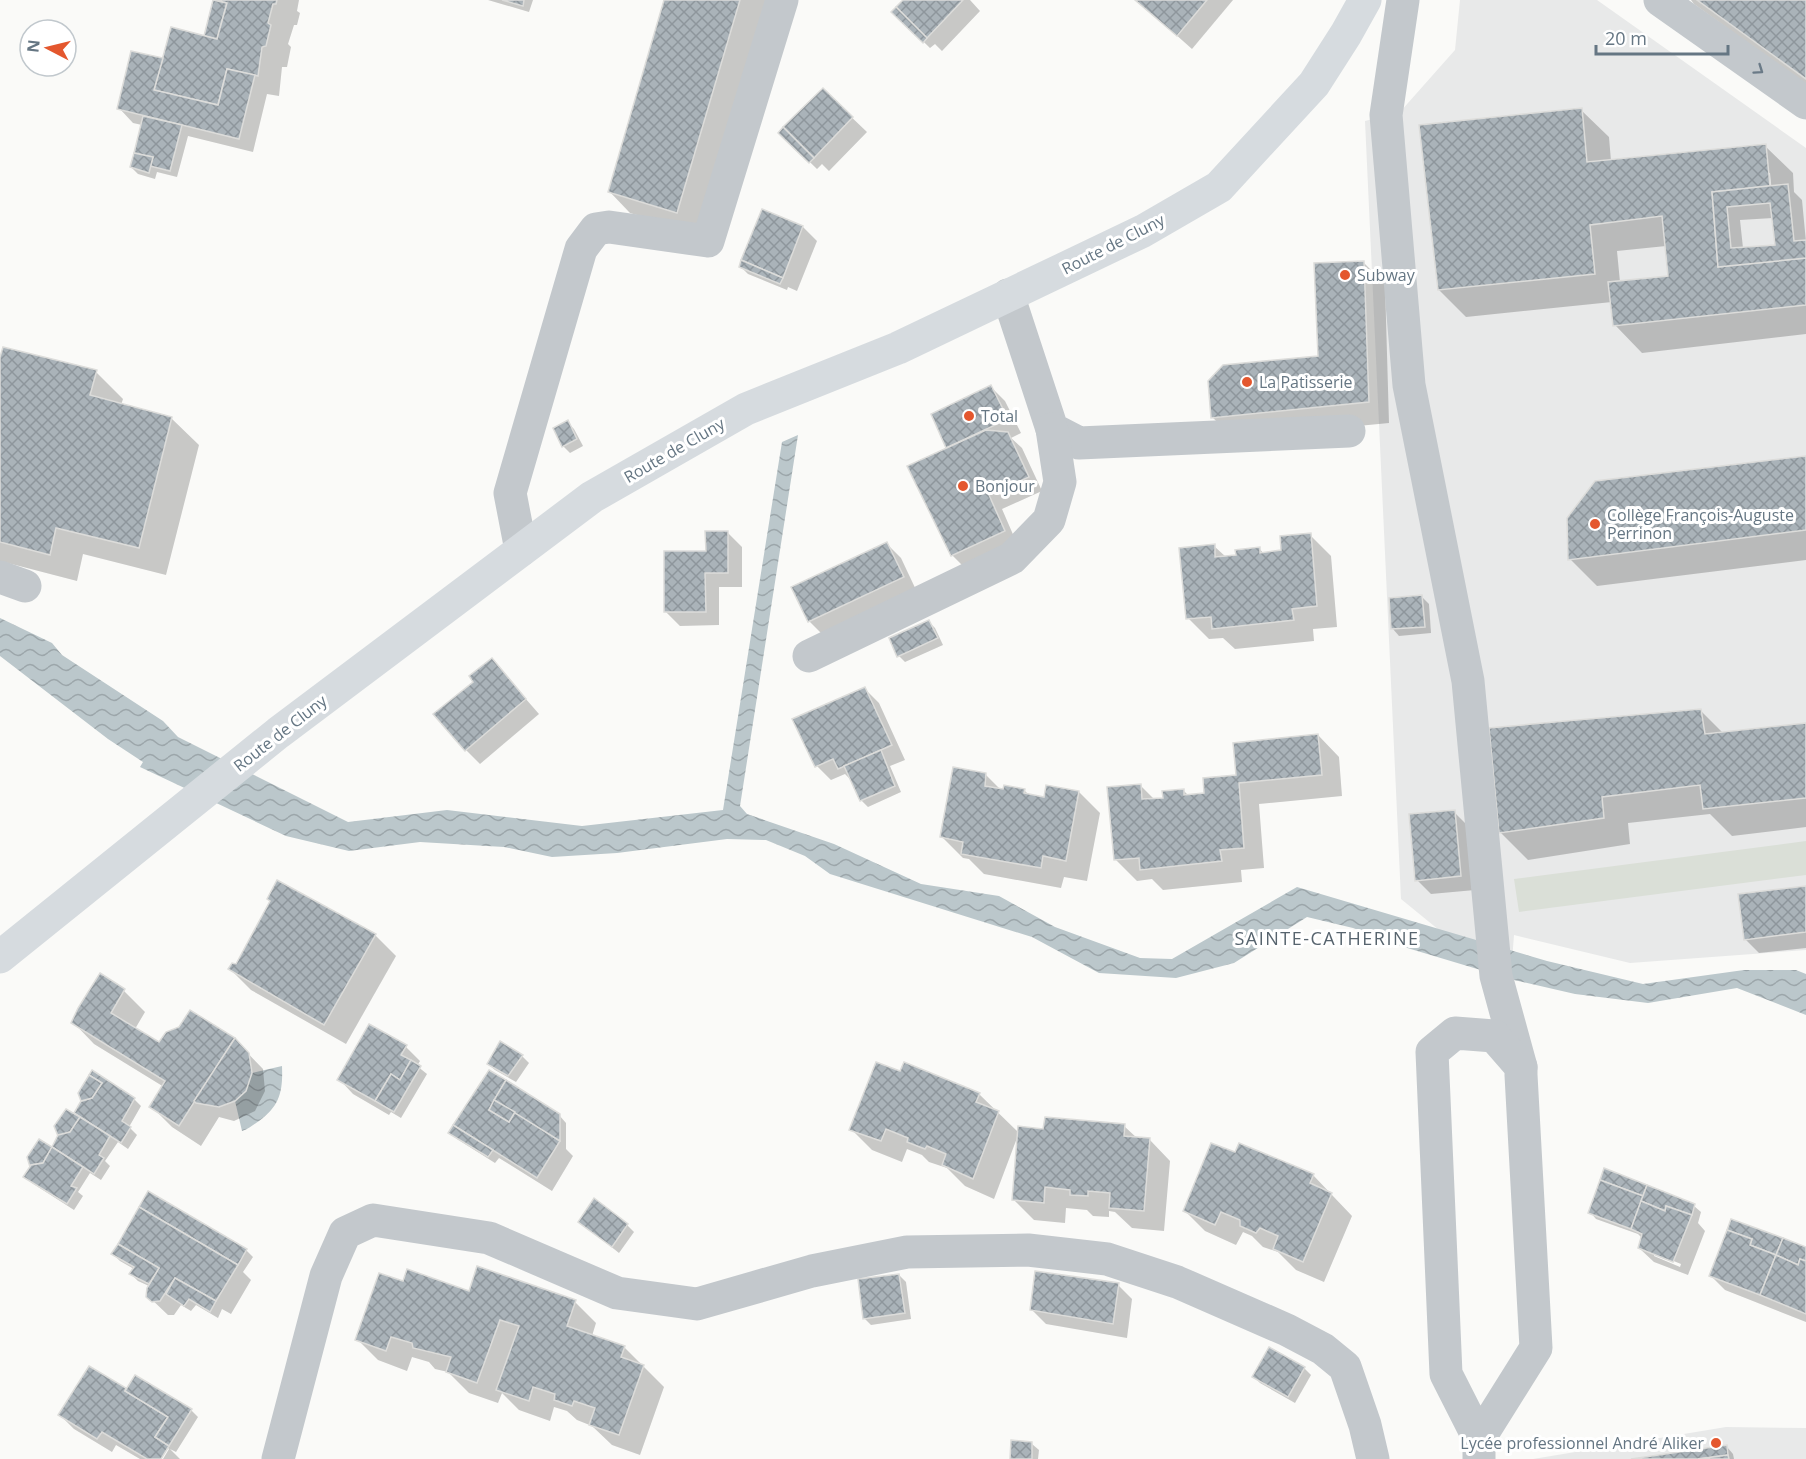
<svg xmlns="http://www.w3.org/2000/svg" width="1806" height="1459" viewBox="0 0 1806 1459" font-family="'Open Sans',sans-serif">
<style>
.built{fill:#e8e9e9}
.park{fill:#dadfd7}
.water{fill:url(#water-waves)}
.shadow{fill:#0003;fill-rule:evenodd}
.building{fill:url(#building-cross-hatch);stroke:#dcdcda;stroke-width:1.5;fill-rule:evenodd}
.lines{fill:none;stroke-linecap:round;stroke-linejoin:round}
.minor{stroke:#c3c8cc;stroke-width:33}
.major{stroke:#d6dbdf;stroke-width:33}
.oneway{stroke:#6a7a87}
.poi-dot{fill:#e4572e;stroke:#fff;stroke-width:2}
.labels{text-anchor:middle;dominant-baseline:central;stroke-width:6;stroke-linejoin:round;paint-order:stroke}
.street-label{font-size:16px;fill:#657683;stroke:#fff}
.poi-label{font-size:16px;fill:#657683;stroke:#fff;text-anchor:start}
.neighbourhood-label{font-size:18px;letter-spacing:1.5px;fill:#57646e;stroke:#fff}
</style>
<defs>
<pattern id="water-waves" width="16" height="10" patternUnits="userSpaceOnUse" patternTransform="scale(1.5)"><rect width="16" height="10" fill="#bbc7cb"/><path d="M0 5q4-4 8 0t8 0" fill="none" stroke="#9ca6aa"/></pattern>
<pattern id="building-cross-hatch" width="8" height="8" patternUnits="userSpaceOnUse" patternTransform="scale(1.5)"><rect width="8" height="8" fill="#aab3b9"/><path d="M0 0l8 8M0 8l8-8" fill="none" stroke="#8e969c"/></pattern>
</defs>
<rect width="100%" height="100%" fill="#fafaf8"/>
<g class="built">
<polygon points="1460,0 1597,0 1806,148 1806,950 1630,963 1514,935 1512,961 1477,961 1401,899 1365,121 1400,112 1455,50"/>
<polygon points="1726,1427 1806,1428 1806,1459 1533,1459"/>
</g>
<polygon class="park" points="1806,841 1806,875 1519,912 1514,879"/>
<g class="water">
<polygon points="798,435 740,806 747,814 834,844 921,884 999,896 1055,927 1140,958 1172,959 1297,887 1547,961 1643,984 1744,970 1796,970 1806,974 1806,1015 1737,988 1648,1003 1575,994 1514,980 1404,947 1353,928 1307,917 1234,963 1176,978 1099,973 1032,937 830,874 805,856 766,840 727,839 617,853 552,857 504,847 420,842 349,851 286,836 140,767 143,762 108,739 0,656 0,618 52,643 62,655 163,721 178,737 348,822 447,810 582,826 723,810 782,442"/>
<path d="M282 1066C283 1091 280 1106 259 1121 253 1125 249 1129 242 1131L235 1101 246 1091 252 1073Z"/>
</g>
<g class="shadow">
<polygon points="218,0 299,0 297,11 300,13 297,25 294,25 288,44 291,47 287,67 282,67 279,96 267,94 253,152 188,136 177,177 157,172 155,179 138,174 131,167 142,125 133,123 119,108 162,59 206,38"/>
<polygon points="488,0 533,0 529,12"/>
<polygon points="665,0 766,0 698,233 630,213 609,191"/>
<polygon points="905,0 970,0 980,11 942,51 935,44 930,48 893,12"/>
<polygon points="1137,0 1233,0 1192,49"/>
<polygon points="1691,0 1806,0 1806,85 1694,4"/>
<polygon points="823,90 867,132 829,171 822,164 817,169 780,133"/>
<path d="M1581 110 1609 137 1611 161 1765 146 1793 173 1794 192 1802 200 1806 242V334L1642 353 1615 325 1612 302 1466 317 1439 290ZM1767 173H1770L1772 193ZM1773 218 1777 246 1743 248 1740 220ZM1666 246 1669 278 1620 282 1617 251Z"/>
<polygon points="763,211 803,227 817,241 797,291 788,287 787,290 748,274 741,267"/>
<polygon points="1364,263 1385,284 1389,423 1234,438 1212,417 1319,358"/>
<polygon points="0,363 96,372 123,399 121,405 171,418 199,445 166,575 83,554 77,581 0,561"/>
<polygon points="991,387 1005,401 1021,433 1011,438 1022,448 1042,491 1002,509 1018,546 966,569 952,555 948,448 933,414"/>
<polygon points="567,422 574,429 583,446 570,453 563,446"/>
<polygon points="1806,457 1806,560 1597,586 1570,559"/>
<polygon points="727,532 742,547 742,587 719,587 719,625 680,626 666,612 707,552"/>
<polygon points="1310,535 1331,556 1337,627 1313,629 1314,641 1235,649 1223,638 1209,639 1188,618 1214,546 1226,557 1238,556 1259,548 1264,554 1283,552"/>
<polygon points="887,544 901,558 917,592 823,635 809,621"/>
<polygon points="1422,597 1429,604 1431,633 1399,636 1393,629"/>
<polygon points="929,622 935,628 943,645 905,662 899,656"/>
<polygon points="492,660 539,714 480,764 466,750"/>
<polygon points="865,689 879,703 905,760 890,766 901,792 868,807 861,800 852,781 845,774 831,780 817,766 794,719"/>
<polygon points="1700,710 1723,733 1806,724 1806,827 1732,836 1710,814 1628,823 1630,844 1528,860 1501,833 1491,729"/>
<polygon points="1318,735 1339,757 1342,796 1259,804 1264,868 1241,870 1242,882 1163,890 1152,879 1137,881 1116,860 1141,786 1155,800 1165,799 1183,790 1189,796 1205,794"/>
<polygon points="986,775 1001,790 1024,790 1029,795 1045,798 1079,792 1100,813 1087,881 1064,877 1061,888 984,874 969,859 963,858 942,837"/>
<polygon points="1454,812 1468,826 1475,890 1431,894 1417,880"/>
<polygon points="1806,888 1806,948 1759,953 1745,939"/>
<polygon points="375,935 396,956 346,1044 251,990 230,969"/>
<polygon points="100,975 124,991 145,1012 135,1029 159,1044 180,1029 234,1039 263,1069 265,1091 255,1111 234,1121 219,1117 201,1146 172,1127 151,1106 164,1087 94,1044 73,1022"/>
<polygon points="406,1047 420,1061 417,1066 427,1074 401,1118 391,1112 389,1115 353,1094 339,1079"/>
<polygon points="522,1056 529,1063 516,1082 495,1070 488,1064"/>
<polygon points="92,1072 135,1100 141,1106 129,1127 137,1135 128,1149 118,1142 105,1161 110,1166 101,1180 90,1173 78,1192 83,1196 74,1210 32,1183 25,1177 52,1149 83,1101"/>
<polygon points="901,1073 979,1094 1019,1133 1124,1126 1137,1138 1149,1139 1170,1161 1164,1231 1132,1228 1115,1212 1109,1211 1109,1217 1093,1216 1087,1210 1066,1208 1065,1223 1034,1220 1013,1199 1017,1138 994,1199 965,1186 947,1168 929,1162 922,1155 907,1149 902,1162 872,1150 851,1129"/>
<polygon points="559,1115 566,1123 566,1149 573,1156 552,1191 499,1158 495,1163 457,1139 450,1132"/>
<polygon points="1235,1154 1313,1175 1352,1216 1324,1282 1296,1270 1278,1252 1263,1247 1252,1236 1243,1232 1236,1245 1205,1231 1184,1210"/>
<path d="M1694 1206 1701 1212 1698 1223 1705 1231 1688 1275 1654 1262 1639 1248 1642 1238 1638 1234 1596 1219 1590 1212ZM1654 1253 1681 1264 1680 1267 1654 1256Z"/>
<polygon points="580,1222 627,1225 634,1232 619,1253"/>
<polygon points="1806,1249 1806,1322 1725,1290 1711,1276"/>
<polygon points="246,1250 253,1257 243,1272 251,1280 231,1314 222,1309 218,1318 196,1305 191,1311 181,1305 174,1315 168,1315 148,1296 149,1286 138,1281 131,1274 134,1269 120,1261 113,1254"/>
<polygon points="478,1268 575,1302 596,1323 592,1336 624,1347 664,1387 640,1455 612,1445 592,1426 577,1420 567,1411 554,1407 550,1421 519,1410 502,1393 498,1403 469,1393 448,1372 435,1369 429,1362 412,1357 407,1371 378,1360 357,1339 404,1283 470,1293"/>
<polygon points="899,1275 906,1282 911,1319 871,1325 864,1318"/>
<polygon points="1118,1285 1132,1299 1127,1338 1046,1324 1032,1310"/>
<polygon points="90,1368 127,1390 191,1410 198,1417 176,1452 170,1449 180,1459 163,1459 169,1449 167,1447 159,1459 140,1459 116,1445 112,1452 74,1429 60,1415"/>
<polygon points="1304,1368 1311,1375 1295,1403 1260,1383 1254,1377"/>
<polygon points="1032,1444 1039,1450 1038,1459 1011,1459"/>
<polygon points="1727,1447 1733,1454 1734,1459 1641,1459"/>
</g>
<g class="building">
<polygon points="213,0 227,3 217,39 204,36"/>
<polygon points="216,0 277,0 276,4 273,4 268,23 271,25 266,46 262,47 258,76 227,69 218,105 154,90 171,27 217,39 227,3"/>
<polygon points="502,0 524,0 523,6"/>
<polygon points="664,0 740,0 677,213 608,192"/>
<polygon points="903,0 963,0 927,38 896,7"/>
<polygon points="1135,0 1207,0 1177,36"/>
<polygon points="1697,0 1806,0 1806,79"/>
<polygon points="896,7 927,38 923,43 891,12"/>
<polygon points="131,51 163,58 154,90 218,105 227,69 255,75 239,139 117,109"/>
<polygon points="823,88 853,117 814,158 783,127"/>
<polygon points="1582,108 1587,162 1766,144 1770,186 1712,192 1718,267 1806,258 1806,305 1613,326 1608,282 1668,276 1662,216 1590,225 1595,274 1438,290 1419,125"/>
<polygon points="143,116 182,125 170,171 150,166 153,157 134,153"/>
<polygon points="783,127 814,158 809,163 778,133"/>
<polygon points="134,153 153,157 149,173 130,167"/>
<path d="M1788 184 1794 241 1806 240V258L1718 267 1712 192ZM1770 203 1775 245 1731 248 1727 207Z"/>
<polygon points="762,209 803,226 783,278 741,260"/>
<polygon points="741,260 783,278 780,284 739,267"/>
<polygon points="1364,261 1369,402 1211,418 1208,381 1223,365 1318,356 1314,263"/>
<polygon points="3,347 97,370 90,395 172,417 139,548 56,528 50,555 0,542 0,357"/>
<polygon points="991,385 1008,419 946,448 931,414"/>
<polygon points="568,420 577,439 562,447 553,428"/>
<polygon points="986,430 1008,432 1029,477 989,495 1005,531 951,556 907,466"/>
<polygon points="1806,456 1806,530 1568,560 1567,518 1595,481"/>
<polygon points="705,531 728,531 728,573 705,573 706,612 664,612 664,551 706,551"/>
<polygon points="1311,533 1317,606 1292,609 1294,620 1212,629 1211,617 1186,619 1179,548 1215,544 1215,557 1236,555 1235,550 1260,547 1260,553 1281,550 1280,536"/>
<polygon points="887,542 904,577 808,622 791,587"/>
<polygon points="1422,595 1425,627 1391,629 1389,598"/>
<polygon points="929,620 938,638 897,657 889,638"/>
<polygon points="492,658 526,699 465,751 433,714 473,682 469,676"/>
<polygon points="865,687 892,745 838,769 833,759 815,767 792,719"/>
<polygon points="1701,709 1705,734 1806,723 1806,798 1703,809 1700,785 1602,797 1604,818 1499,833 1489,728"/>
<polygon points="1318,734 1322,775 1239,783 1244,848 1220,850 1222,861 1140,870 1139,858 1114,860 1107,787 1141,784 1142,799 1163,798 1162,791 1184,789 1184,795 1204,793 1203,778 1236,775 1233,743"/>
<polygon points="881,750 895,786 860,801 844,766"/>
<polygon points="953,767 986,773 985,786 1003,789 1004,785 1025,789 1024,793 1044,797 1046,785 1079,791 1066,861 1043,856 1041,868 961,854 963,842 940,837"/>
<polygon points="1455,810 1461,876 1415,881 1409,814"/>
<polygon points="277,880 376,934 324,1025 228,969 232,963 236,964 270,901 267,899"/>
<polygon points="1806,886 1806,932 1744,940 1738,894"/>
<polygon points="100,973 125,989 111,1013 159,1042 166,1032 179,1027 190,1010 235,1038 179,1126 149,1107 165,1081 71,1023 78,1008"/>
<polygon points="369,1024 407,1045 401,1055 411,1060 400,1080 391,1074 375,1101 337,1080"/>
<polygon points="235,1038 249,1053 252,1073 246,1091 235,1101 219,1107 196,1103 194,1101"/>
<polygon points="500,1041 523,1055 508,1076 487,1064"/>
<polygon points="411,1060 421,1066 394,1112 375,1101 391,1074 400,1080"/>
<polygon points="876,1062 900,1071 904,1062 980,1093 976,1102 999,1111 973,1179 942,1165 946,1154 927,1146 925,1149 907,1142 908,1138 886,1129 881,1141 849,1130"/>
<polygon points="92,1070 135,1098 122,1121 131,1127 121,1143 74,1113 81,1101 92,1098 102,1083 89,1075"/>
<polygon points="489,1070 506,1080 489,1110 509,1122 515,1112 560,1141 537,1178 453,1125"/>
<polygon points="89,1075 102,1083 92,1098 81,1101 78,1093"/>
<polygon points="506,1080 560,1114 560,1141 494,1100"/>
<polygon points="494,1100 515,1112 509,1122 489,1110"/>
<polygon points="66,1109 80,1117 70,1132 58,1136 54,1126"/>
<polygon points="80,1117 110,1136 99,1155 104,1158 94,1174 52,1147 58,1135 70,1132"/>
<polygon points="1045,1117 1125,1124 1124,1136 1150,1138 1144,1211 1109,1208 1110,1193 1088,1191 1088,1196 1070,1195 1070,1190 1045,1187 1044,1203 1012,1200 1018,1126 1043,1129"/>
<polygon points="453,1125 493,1150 488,1157 448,1133"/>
<polygon points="39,1139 52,1147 43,1163 31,1165 30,1167 27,1157"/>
<polygon points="1211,1143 1235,1152 1239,1143 1314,1174 1310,1183 1332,1193 1303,1262 1273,1249 1278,1236 1260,1228 1256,1233 1240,1226 1240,1220 1221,1212 1215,1225 1183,1211"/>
<polygon points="52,1147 83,1167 71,1186 77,1188 67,1204 23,1177 31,1165 43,1163"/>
<polygon points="1604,1168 1647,1185 1643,1196 1600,1180"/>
<polygon points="1600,1180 1643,1196 1631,1229 1588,1213"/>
<polygon points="1647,1185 1695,1204 1692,1215 1666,1206 1665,1211 1641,1201"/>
<polygon points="148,1191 247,1249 238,1265 139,1207"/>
<polygon points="594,1198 628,1224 612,1247 578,1222"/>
<polygon points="1641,1201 1665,1211 1666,1206 1692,1215 1673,1262 1638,1248 1642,1234 1631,1229"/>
<polygon points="139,1207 238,1265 216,1301 175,1278 160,1301 152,1302 146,1297 147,1288 159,1268 118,1244"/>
<polygon points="1731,1219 1783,1238 1776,1255 1750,1245 1752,1239 1727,1230"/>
<polygon points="1727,1230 1752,1239 1750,1245 1776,1255 1760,1295 1709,1276"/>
<polygon points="1783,1238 1806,1247 1806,1261 1800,1259 1798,1265 1776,1255"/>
<polygon points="118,1244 159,1268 149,1284 129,1274 134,1267 111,1254"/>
<polygon points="1776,1255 1798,1265 1800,1259 1806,1261 1806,1314 1760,1295"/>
<polygon points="477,1266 576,1300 567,1326 625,1346 621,1357 644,1365 619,1435 589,1425 595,1408 574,1401 572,1406 554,1400 555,1394 533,1387 529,1401 496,1390 519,1326 500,1320 477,1383 446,1372 451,1357 413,1348 412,1343 391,1337 386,1351 355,1340 379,1273 403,1281 407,1269 469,1291"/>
<polygon points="1035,1271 1119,1283 1113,1324 1030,1310"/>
<polygon points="899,1274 905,1313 863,1319 858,1279"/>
<polygon points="175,1278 216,1301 210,1312 189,1299 184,1306 166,1294"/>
<polygon points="1269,1347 1305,1367 1288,1397 1252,1377"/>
<polygon points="89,1366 126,1388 125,1391 168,1417 155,1437 169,1446 161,1459 147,1459 102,1432 97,1439 58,1415"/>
<polygon points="135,1375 192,1409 169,1446 155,1437 168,1417 125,1391"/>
<polygon points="1011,1440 1032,1442 1032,1459 1010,1459"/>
<polygon points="1727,1445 1728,1455 1698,1459 1631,1459"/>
<polygon points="1728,1455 1729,1459 1698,1459"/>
</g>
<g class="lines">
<g class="minor">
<polyline points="1403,0 1386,115 1409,385 1468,681 1496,976 1521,1067"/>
<polyline points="1660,0 1806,103"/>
<polyline points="1008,295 1052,429 1079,443 1349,431"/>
<polyline points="521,550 510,493 581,249 596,229 609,227 708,241 782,0"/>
<polyline points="0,577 25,586"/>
<polyline points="809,656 1012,558 1049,520 1060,482 1052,429"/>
<polyline points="1479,1439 1536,1348 1521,1075 1521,1067 1494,1036 1455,1033 1432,1052 1446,1374 1479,1439 1479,1459"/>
<polyline points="278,1459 326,1276 345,1233 373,1220 489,1238 617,1293 697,1304 812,1271 907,1252 1028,1250 1107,1259 1177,1282 1287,1330 1323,1349 1345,1367 1365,1425 1373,1459"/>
</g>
<polyline class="major" points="0,957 278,733 592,497 746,409 898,348 1143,231 1219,187 1314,84 1346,34 1365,0"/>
</g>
<defs><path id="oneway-chevron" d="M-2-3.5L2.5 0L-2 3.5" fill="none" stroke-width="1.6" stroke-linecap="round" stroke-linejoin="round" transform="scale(1.5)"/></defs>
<use class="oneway" href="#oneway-chevron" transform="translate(1759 70) rotate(35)"/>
<g class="poi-dot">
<circle cx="1345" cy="275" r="6"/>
<circle cx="1247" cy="382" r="6"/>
<circle cx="969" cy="416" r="6"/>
<circle cx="963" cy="486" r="6"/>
<circle cx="1595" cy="524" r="6"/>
<circle cx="1716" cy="1443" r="6"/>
</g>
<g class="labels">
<g class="street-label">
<text transform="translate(1113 244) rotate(-27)">Route de Cluny</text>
<text transform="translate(674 450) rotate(-30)">Route de Cluny</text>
<text transform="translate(280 733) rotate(-38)">Route de Cluny</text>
</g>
<g class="poi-label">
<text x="1357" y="275">Subway</text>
<text x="1259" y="382">La Patisserie</text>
<text x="981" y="416">Total</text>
<text x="975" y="486">Bonjour</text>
<text x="1607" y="515">Collège François-Auguste<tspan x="1607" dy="18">Perrinon</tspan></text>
<text x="1704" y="1443" text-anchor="end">Lycée professionnel André Aliker</text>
</g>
<g class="neighbourhood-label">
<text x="1327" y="938">SAINTE-CATHERINE</text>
</g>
</g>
<g transform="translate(48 48) rotate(277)"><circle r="28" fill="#ffffff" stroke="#c1c8cd" stroke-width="1.5"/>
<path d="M0-4.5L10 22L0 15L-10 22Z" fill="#e4572e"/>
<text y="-9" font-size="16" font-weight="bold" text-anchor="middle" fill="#657683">N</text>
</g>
<path d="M1596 45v9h132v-9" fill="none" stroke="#657683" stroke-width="3"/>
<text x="1605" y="45" font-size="18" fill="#657683" stroke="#ffffff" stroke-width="4.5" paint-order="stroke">20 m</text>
</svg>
